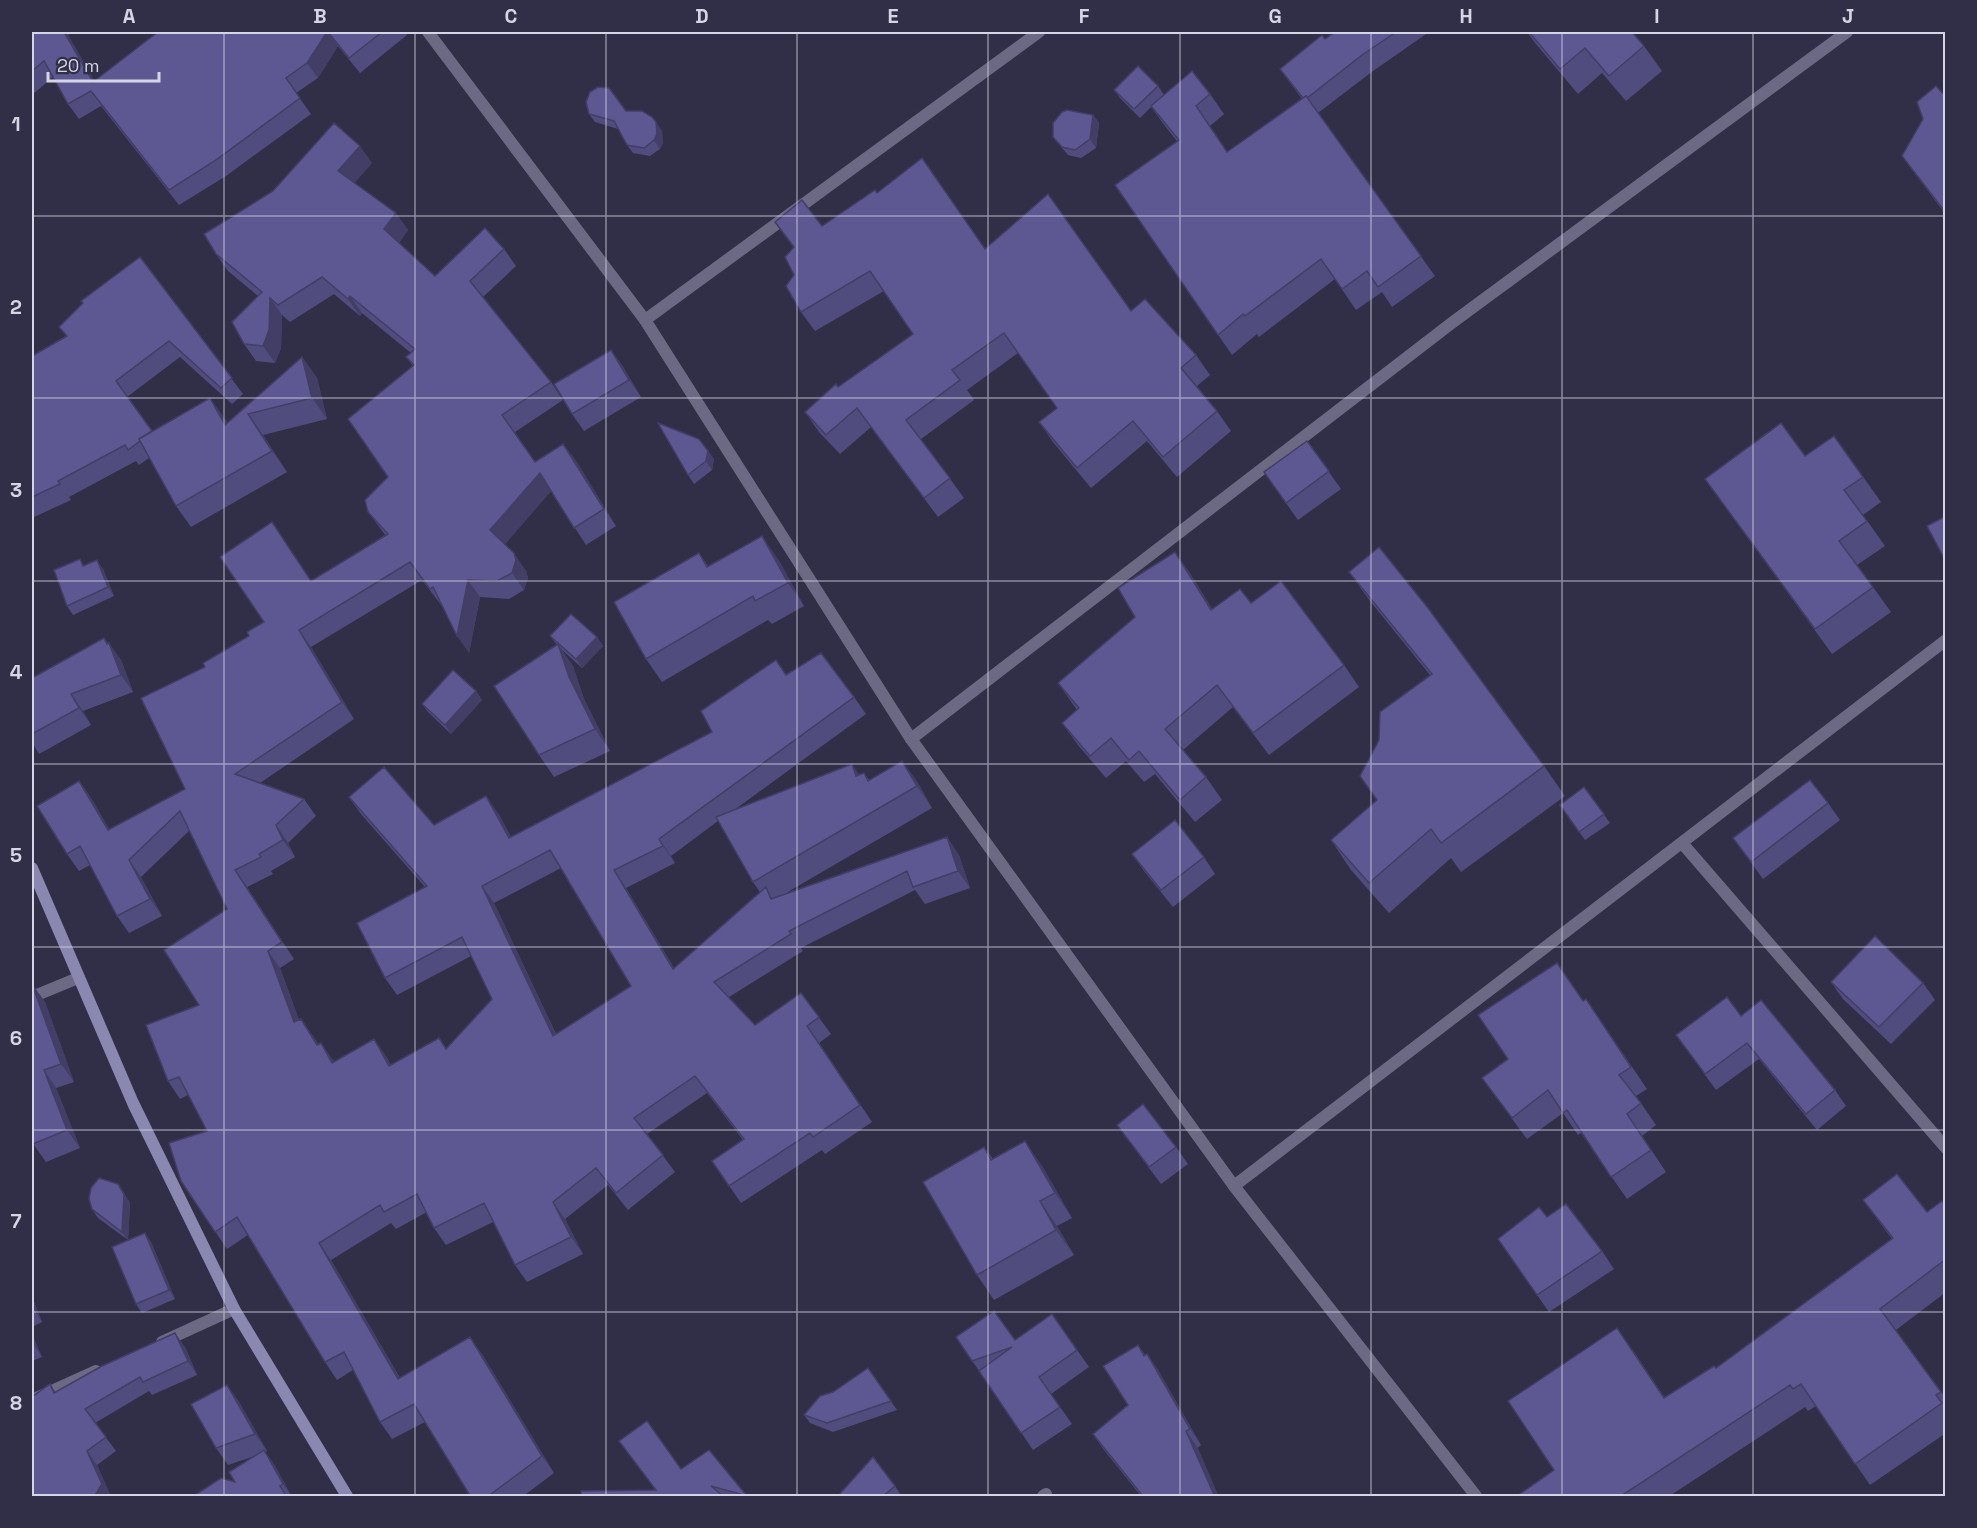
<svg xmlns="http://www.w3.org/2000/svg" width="1977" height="1528" viewBox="0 0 1977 1528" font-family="'Space Grotesk',sans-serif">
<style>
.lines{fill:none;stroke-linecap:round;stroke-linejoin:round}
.street{stroke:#6b6984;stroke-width:12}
.secondary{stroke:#8a87b1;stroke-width:12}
.wall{fill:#514c7e;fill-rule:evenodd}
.shaded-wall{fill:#423e66}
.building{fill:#5e5892;stroke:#423e66;stroke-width:1.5;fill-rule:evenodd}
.grid{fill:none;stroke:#d6d5e5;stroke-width:1.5;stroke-opacity:0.55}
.neatline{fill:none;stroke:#d6d5e5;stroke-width:2}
.grid-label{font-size:20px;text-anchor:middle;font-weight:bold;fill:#d6d5e5}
</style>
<rect width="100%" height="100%" fill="#312f47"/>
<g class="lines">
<g class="street">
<polyline points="428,32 645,320 911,739 1234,1186 1476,1496"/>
<polyline points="645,320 1039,32"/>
<polyline points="911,739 1453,322 1847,32"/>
<polyline points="1682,843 1946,1148"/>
<polyline points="32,997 78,978"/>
<polyline points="1234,1186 1946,640"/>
<polyline points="162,1342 234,1309"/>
<polyline points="32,1400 96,1371"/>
<polyline points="1043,1496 1046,1494"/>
</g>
<polyline class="secondary" points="32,868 133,1103 234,1309 347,1496"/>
</g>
<g class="wall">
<polygon points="32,32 74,32 68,35 94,81 158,32 405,32 407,35 360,73 338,46 318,78 296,93 311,114 226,176 179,205 101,106 79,119 68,104 53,77 32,95"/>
<polygon points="1335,32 1429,32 1373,71 1318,113 1435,276 1392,307 1382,292 1356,310 1335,279 1259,337 1257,334 1232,355 1115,185 1177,141 1165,126 1151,107 1140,118 1120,98 1114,90 1158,86 1164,95 1210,94 1224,114 1210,126 1227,152 1302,99 1280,69"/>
<polygon points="1527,32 1632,32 1644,46 1662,71 1626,101 1602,73 1578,94 1536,44"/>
<polygon points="1946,97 1946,215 1902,156"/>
<polygon points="626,111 652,117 662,131 663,143 660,149 650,156 633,153 627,145 618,129 595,122 589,114"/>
<polygon points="1093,115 1099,123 1096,148 1081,158 1068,155 1053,137"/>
<path d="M372 163 354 183 408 230 399 243 435 276 504 249 516 266 483 297 551 382 563 400 515 432 535 462 563 444 576 461 616 526 586 545 551 491 505 544 526 571 528 578 524 590 509 599 480 597 469 653 443 606H442L422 580 311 647 354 719 260 783 304 799 316 816 288 843 295 857 271 871 273 874 247 887 294 959 280 968 299 1020 313 1036 318 1044 334 1061 386 1056 391 1065 447 1049 492 999 471 956 397 995 385 978 425 887 361 814 349 797 434 825 498 813 511 837 712 732 786 675 854 697 866 714 734 810 864 773 869 780 902 761 918 783 932 808 786 893 947 837 959 855 970 888 925 904 915 890 801 948 803 951 729 997 755 1025 801 993 831 1034 819 1043 872 1122 825 1154 822 1150 741 1203 712 1161 743 1140 707 1093 647 1134 675 1172 628 1210 608 1185 565 1219 583 1254 527 1282 515 1265 493 1222 446 1245 434 1228 427 1212 396 1229 391 1223 331 1260 400 1378 482 1354 554 1473 522 1497H471L425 1422 392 1439 380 1422 353 1370 337 1380 325 1362 248 1235 227 1249 181 1181 207 1131 188 1095 180 1099 168 1081 199 1005 227 909 189 831 141 877 162 916 129 933 117 916 90 865 79 871 67 854 79 781 91 798 109 829 185 789 205 667 249 636 312 581 386 536 368 512 388 477 413 366 406 357 411 353 362 313 360 316 334 294 290 322 282 315 281 348 275 363 256 361 244 344 258 296 228 271 216 254ZM718 821 753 882 760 892 674 968 626 888 675 863 671 856ZM561 868 631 986 556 1034 494 903Z"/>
<polygon points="877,193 985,249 1131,311 1196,355 1210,375 1197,386 1217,411 1231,431 1177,477 1147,441 1091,488 1053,442 1039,422 1057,408 1018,353 967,390 974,400 921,439 964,498 938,517 871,427 840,454 819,432 805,412 913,334 884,291 815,331 801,312 794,275 794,248 775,222 822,226"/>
<polygon points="140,257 243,394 232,404 180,357 127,397 152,431 225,419 227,423 302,357 317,378 327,419 263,435 287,472 191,527 176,506 149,458 139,465 136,461 69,497 71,500 32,518 32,356 66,336 59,327"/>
<polygon points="611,350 623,367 641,397 584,431 572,414"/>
<polygon points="1834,436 1881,502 1863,515 1885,546 1857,565 1891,612 1832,654 1705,479 1805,456"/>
<polygon points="699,439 714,459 712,470 694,484 688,475"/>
<polygon points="1307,441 1341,489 1298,520 1264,472"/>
<polygon points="1175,552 1191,575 1212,609 1251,603 1344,665 1359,687 1269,755 1233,707 1183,750 1206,777 1222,800 1195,822 1155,774 1144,782 1126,761 1106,778 1078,745 1062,723 1077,710 1058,683 1135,617"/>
<polygon points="699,553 708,566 778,559 804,606 772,624 768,620 662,682 646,659"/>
<polygon points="85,566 103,569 114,596 73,615 67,606"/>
<polygon points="1349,572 1544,766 1565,796 1461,872 1451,858 1389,913 1351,870 1331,840 1377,801 1360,776 1430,675 1370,601"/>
<polygon points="550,636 597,637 603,646 582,668 561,649 573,666 584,699 610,751 554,777 539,755 557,645"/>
<polygon points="104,638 121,660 133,692 83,711 91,725 39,754 32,742 32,678"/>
<polygon points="476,691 482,700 451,734 428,712 422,704"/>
<polygon points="1584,787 1610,823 1585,840 1560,805"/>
<polygon points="1828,803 1840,820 1763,879 1733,838"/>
<polygon points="1132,854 1204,857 1215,874 1173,907 1144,871"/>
<polygon points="1831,982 1923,983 1935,1000 1891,1044 1843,999"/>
<polygon points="32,984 45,1002 74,1082 56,1088 80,1148 46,1162 34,1145 32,1146"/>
<polygon points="1584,1001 1601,1021 1647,1089 1636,1096 1656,1125 1642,1136 1666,1172 1627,1199 1581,1133 1578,1135 1563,1113 1527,1139 1482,1078"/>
<polygon points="1741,1016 1835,1090 1846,1106 1817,1130 1759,1059 1716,1090 1676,1035"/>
<polygon points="1117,1125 1176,1147 1188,1164 1161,1184"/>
<polygon points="984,1147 993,1159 1042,1166 1072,1218 1057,1226 1074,1255 994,1300 977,1275"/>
<polygon points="118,1184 130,1203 128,1240 145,1233 151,1242 175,1299 142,1313 136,1304 128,1240 98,1218 92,1209"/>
<polygon points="1863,1200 1927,1212 1946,1206 1946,1292 1896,1330 1946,1398 1946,1433 1870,1485 1816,1406 1808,1411 1805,1407 1668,1497 1522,1497 1554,1470 1632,1349 1665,1398 1716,1368 1892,1239"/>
<polygon points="1498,1239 1602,1251 1614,1269 1549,1312"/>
<polygon points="32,1297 42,1322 32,1327"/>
<polygon points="1052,1314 1089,1367 1051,1394 1072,1424 1033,1450 956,1337 1015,1340"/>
<polygon points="32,1334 42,1357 32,1361"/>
<polygon points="1138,1345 1145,1355 1147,1354 1158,1370 1201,1445 1141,1496 1104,1450 1093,1434 1128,1405"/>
<polygon points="185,1347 197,1375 152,1395 149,1391 95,1423 116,1451 97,1465 111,1497 32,1497 50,1384 56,1392"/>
<polygon points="868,1368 897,1410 833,1432 810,1423 804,1415 833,1392"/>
<polygon points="227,1385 239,1402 267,1451 265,1452 275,1466 292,1497 192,1497 235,1482 255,1456 228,1465 216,1448"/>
<polygon points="619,1441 681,1469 747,1496 581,1497 656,1490"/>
<polygon points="895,1486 902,1497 837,1497"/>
</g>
<g class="shaded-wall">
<polygon points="64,32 66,32 68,35 104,97 93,82"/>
<polygon points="327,32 328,32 338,46 318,78 307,63"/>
<polygon points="1093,115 1099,123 1096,148 1090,139"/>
<polygon points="656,122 662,131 663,143 660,149 654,140"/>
<polygon points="360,146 372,163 350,188 338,171"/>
<polygon points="396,213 408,230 396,246 384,229"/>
<polygon points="350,296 362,313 360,316 348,299"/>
<polygon points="270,298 282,315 281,348 275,363 263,346"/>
<polygon points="611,350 623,367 641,397 629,380"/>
<polygon points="302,357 317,378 327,419 312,398"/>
<polygon points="210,398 225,419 240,446 225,425"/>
<polygon points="248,414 263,435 287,472 272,451"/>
<polygon points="563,444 576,461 616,526 604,509"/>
<polygon points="708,451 714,459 712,470 706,461"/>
<polygon points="540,473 552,490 502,547 490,530"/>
<polygon points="762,536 778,559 804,606 788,583"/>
<polygon points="1175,552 1191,575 1227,633 1211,610"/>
<polygon points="514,553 526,571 528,578 524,590 512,573"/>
<polygon points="97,560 103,569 114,596 108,587"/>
<polygon points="468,580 480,597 469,653 457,636"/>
<polygon points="299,630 311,647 354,719 342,702"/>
<polygon points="597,637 603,646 582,668 576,659"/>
<polygon points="104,638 111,648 109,643 121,660 133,692 121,675"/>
<polygon points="558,644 573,666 584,699 610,751 595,729 569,677"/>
<polygon points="476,691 482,700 451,734 445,725"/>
<polygon points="71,694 83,711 91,725 79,708"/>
<polygon points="902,761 918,783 932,808 917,786"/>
<polygon points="852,764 867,786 856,776"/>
<polygon points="79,781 91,798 120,847 108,830"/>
<polygon points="486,796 498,813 521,855 509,838"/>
<polygon points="276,825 288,843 295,857 283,840"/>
<polygon points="947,837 959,855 970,888 958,871"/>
<polygon points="659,839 671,856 675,863 663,846"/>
<polygon points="129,860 141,877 162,916 150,899"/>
<polygon points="235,870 247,887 294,959 282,942"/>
<polygon points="614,870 626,888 685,986 673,969"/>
<polygon points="482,886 494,903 565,1054 553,1036"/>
<polygon points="268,951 280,968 306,1040 294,1022"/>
<polygon points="32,984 45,1002 74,1082 61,1064"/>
<polygon points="301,1019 313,1036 329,1062 317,1045"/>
<polygon points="374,1039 386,1056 401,1083 389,1066"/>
<polygon points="321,1043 333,1060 344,1080 332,1063"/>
<polygon points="44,1070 56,1088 80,1148 67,1130"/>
<polygon points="1025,1141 1042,1166 1072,1218 1055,1193"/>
<polygon points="118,1184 130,1203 128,1241 122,1232"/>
<polygon points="1040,1201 1057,1226 1074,1255 1056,1230"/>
<polygon points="553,1202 565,1219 583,1254 571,1237"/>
<polygon points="145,1233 151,1242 175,1299 169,1290"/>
<polygon points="319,1243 331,1260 410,1396 398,1379"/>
<polygon points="32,1297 42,1322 32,1307"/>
<polygon points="175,1333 185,1347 197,1375 188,1361"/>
<polygon points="32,1334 42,1357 32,1342"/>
<polygon points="470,1337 482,1354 554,1473 542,1456"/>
<polygon points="1147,1354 1158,1370 1201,1445 1190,1429"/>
<polygon points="227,1385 239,1402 267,1451 255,1434"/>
<polygon points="1186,1431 1198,1448 1219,1497 1215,1497"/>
<polygon points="264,1450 275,1466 292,1497 283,1484"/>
<polygon points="87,1451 97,1465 111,1497 94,1497"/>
</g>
<g class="building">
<polygon points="32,32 64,32 93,82 158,32 327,32 307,63 286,78 300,98 216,160 169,190 91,91 68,104 44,61 32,71"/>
<polygon points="328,32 382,32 349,58"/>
<polygon points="1335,32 1396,32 1362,55 1307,98 1306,96 1303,98 1280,69 1322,35 1325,39"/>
<polygon points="1529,32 1632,32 1644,46 1609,76 1585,48 1560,69"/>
<polygon points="1138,66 1158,86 1134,109 1114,90"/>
<polygon points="1192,71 1210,94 1196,106 1227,152 1306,96 1421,256 1378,287 1367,271 1342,289 1321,259 1245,316 1243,314 1218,335 1115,185 1179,140 1151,106"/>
<polygon points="1936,86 1946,97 1946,213 1902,156 1923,119 1917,102"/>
<polygon points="598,87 609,88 626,111 642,111 652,117 656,122 657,134 654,140 644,148 627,145 614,121 589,114 586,102 590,92"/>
<polygon points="1067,110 1093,115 1090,139 1075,150 1062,147 1053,137 1053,123 1062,112"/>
<path d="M334 123 360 146 338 171 396 213 384 229 435 276 485 228 504 249 470 281 551 382 502 415 535 462 563 444 604 509 574 528 540 473 490 530 514 553 516 560 512 573 497 581 468 580 457 636 433 587 430 589 410 562 299 630 342 702 235 774 304 799 276 825 283 840 259 854 261 857 235 870 282 942 268 951 294 1022 301 1019 317 1045 321 1043 332 1063 374 1039 389 1066 439 1038 446 1049 492 999 462 937 385 978 357 923 427 886 349 797 384 767 434 825 486 796 509 838 712 732 701 711 776 660 786 675 821 653 854 697 659 839 663 846 614 870 673 969 766 887 771 899 947 837 958 871 913 887 907 871 789 931 791 934 714 982 755 1025 801 993 819 1017 807 1026 860 1105 813 1137 810 1133 729 1186 712 1161 744 1139 695 1076 634 1118 663 1155 616 1193 596 1168 553 1202 571 1237 515 1265 484 1203 434 1228 417 1194 384 1212 380 1205 319 1243 398 1379 470 1337 542 1456 487 1497H471L414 1404 380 1422 344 1352 325 1362 237 1217 215 1232 181 1181 169 1143 207 1131 179 1077 168 1081 146 1025 199 1005 164 950 227 909 180 811 129 860 150 899 117 916 80 846 67 854 37 806 79 781 108 830 185 789 141 698 205 667 203 663 249 636 247 632 264 622 220 557 272 522 311 581 388 534 368 512 365 500 388 477 348 419 414 365 406 357 415 349 350 296 348 299 322 277 278 305 270 298 269 330 263 346 244 344 232 322 262 292 216 254 204 234 273 191ZM550 850 631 986 553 1036 482 886Z"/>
<polygon points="922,158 985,249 1048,194 1131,311 1145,299 1196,355 1181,368 1217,411 1163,457 1133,421 1077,468 1039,422 1057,408 1004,333 952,370 960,380 906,420 950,478 924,498 857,408 826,435 805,412 836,384 838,387 913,334 870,271 801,312 786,286 794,275 785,257 794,247 775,222 802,200 822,226 875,190 877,193"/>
<polygon points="140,257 232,378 221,388 169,341 116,381 152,431 139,439 140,441 128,450 125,445 58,481 60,484 32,497 32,356 67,336 59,327 83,303 81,301"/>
<polygon points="611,350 629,380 572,414 554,384"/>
<polygon points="302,357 312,398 248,414 272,451 176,506 139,439 210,398 225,425"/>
<polygon points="658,423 699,439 708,451 706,461 688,475"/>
<polygon points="1781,423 1805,456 1834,436 1863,477 1844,490 1867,521 1839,541 1873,587 1815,629 1705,479"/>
<polygon points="1307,441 1329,471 1286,503 1264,472"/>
<polygon points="1946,516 1946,557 1944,558 1927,526"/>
<polygon points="762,536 788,583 755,601 753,596 646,659 614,602 699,553 707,567"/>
<polygon points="1379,547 1428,608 1544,766 1441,843 1431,829 1369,883 1331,840 1377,800 1360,776 1379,740 1380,712 1432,674 1349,572"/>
<polygon points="1175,552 1211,610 1240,589 1251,603 1281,581 1344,665 1253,733 1217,685 1165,729 1206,777 1180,800 1139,751 1129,760 1111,738 1090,756 1062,723 1079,708 1058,683 1135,617 1118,588"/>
<polygon points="80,559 83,566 97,560 108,587 67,606 54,570"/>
<polygon points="571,614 597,637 576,659 550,636"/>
<polygon points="104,638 107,644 109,643 121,675 71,694 79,708 32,734 32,678"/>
<polygon points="558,644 569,677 595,729 539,755 494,686"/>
<polygon points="453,670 476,691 445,725 422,704"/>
<polygon points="902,761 917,786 753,882 716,817 852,764 856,776 864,773 868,781"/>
<polygon points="1810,780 1828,803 1751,862 1733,838"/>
<polygon points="1584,787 1604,814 1579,832 1560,805"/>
<polygon points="1175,820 1204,857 1161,890 1132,854"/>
<polygon points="1875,936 1923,983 1879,1027 1831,982"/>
<polygon points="1557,963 1583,1001 1586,999 1631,1067 1619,1075 1641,1103 1627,1114 1651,1150 1611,1177 1567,1110 1563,1113 1548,1090 1512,1118 1482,1078 1508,1059 1478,1015"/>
<polygon points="32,984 61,1064 44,1070 67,1130 33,1144 32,1139"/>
<polygon points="1727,997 1741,1016 1761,1000 1835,1090 1806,1114 1747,1043 1705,1074 1676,1035"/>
<polygon points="1143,1104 1176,1147 1149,1167 1117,1125"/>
<polygon points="1025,1141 1055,1193 1040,1201 1056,1230 977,1275 923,1182 984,1147 991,1160"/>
<polygon points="1897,1174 1927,1212 1942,1201 1946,1206 1946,1259 1880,1309 1941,1392 1936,1395 1942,1403 1855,1464 1801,1384 1793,1389 1790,1385 1624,1494 1626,1497 1522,1497 1520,1494 1554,1470 1508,1401 1617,1328 1664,1398 1714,1366 1716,1368 1893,1238 1863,1200"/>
<polygon points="99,1178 118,1184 124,1194 122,1232 92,1209 89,1199 91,1188"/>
<polygon points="1566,1204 1602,1251 1537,1295 1498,1239 1539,1207 1547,1217"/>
<polygon points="145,1233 169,1290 136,1304 112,1247"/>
<polygon points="994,1311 1015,1340 1052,1314 1077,1350 1039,1377 1060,1407 1021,1433 979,1371 1012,1347 972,1361 956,1337"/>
<polygon points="175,1333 188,1361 143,1382 140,1377 85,1409 106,1437 87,1451 102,1484 94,1497 32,1497 32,1397 50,1384 54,1393 102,1366"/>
<polygon points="1138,1345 1144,1356 1147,1354 1190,1429 1186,1431 1215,1497 1139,1497 1142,1495 1093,1434 1128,1405 1103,1366"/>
<polygon points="868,1368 891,1401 827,1423 804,1415 820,1396 833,1392"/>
<polygon points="227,1385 255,1434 216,1448 191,1404"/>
<polygon points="647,1421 681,1469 709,1450 747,1496 711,1486 724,1497 581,1497 581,1491 656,1490 619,1441"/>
<polygon points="264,1450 283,1484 280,1486 287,1497 192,1497 221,1478 235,1482 229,1472"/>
<polygon points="873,1457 895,1486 882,1497 837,1497"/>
</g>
<path class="grid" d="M224 32V1496M415 32V1496M606 32V1496M797 32V1496M988 32V1496M1180 32V1496M1371 32V1496M1562 32V1496M1753 32V1496M32 216H1946M32 398H1946M32 581H1946M32 764H1946M32 947H1946M32 1130H1946M32 1312H1946"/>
<rect width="1977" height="1528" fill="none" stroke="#312f47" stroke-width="66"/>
<path d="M48 72v9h111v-9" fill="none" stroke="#d6d5e5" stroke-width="3"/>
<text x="57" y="72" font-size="18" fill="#d6d5e5" stroke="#312f47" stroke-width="4.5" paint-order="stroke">20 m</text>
<rect x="33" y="33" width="1911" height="1462" class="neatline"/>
<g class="grid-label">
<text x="129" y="23">A</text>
<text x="320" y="23">B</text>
<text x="511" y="23">C</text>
<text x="702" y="23">D</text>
<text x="893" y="23">E</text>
<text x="1084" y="23">F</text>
<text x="1275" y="23">G</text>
<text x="1466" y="23">H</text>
<text x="1657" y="23">I</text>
<text x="1848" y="23">J</text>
<text x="16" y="131">1</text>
<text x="16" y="314">2</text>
<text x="16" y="497">3</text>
<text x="16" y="679">4</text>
<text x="16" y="862">5</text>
<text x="16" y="1045">6</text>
<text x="16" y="1228">7</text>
<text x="16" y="1410">8</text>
</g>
</svg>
